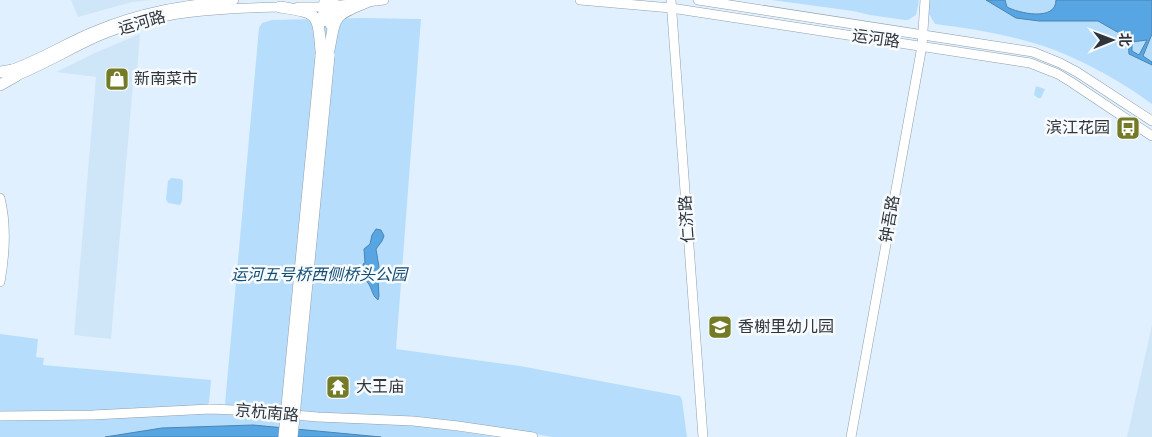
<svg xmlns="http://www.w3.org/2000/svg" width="1152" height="437" viewBox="0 0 1152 437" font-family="Spectral,'Noto Sans SC',serif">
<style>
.built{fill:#cfe6f9}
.green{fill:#b7ddfd}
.water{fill:#57a6e3;stroke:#4b84b0;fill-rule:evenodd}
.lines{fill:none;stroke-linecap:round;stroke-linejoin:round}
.minor-casing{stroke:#909fac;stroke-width:10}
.major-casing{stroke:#909fac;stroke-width:12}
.minor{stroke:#fff;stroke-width:9}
.major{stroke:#fff;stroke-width:11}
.major-bridge-casing{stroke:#909fac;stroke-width:12;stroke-linecap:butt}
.major-bridge{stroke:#fff;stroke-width:11}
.labels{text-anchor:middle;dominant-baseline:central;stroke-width:5;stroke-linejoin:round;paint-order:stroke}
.street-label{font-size:16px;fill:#2f353a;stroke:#f8fbfe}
.poi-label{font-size:16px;fill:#2f353a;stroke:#f8fbfe;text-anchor:start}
.park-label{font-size:16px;font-style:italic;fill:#104c74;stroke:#f8fbfe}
</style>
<rect width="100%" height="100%" fill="#e0f0fe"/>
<g class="built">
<polygon points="71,0 152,0 132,2 78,17"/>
<polygon points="140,34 136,84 133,84 111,339 74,335 96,77 56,72 97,52"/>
<polygon points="1152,325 1152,437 1127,437"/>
</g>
<g class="green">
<polygon points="772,0 919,0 916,15 908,20 905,20 870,15 853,11"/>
<path d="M929 0H1152V104C1121 81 1074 55 1037 44 1004 34 969 28 935 24L929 14Z"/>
<polygon points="362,18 421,19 396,349 520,366 680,396 682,400 687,437 552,437 496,427 458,422 309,414 230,407 225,404 259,28 262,23 272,20"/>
<polygon points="1036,86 1045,89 1041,98 1038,98 1034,95"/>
<polygon points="171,178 181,179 183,181 182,201 180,205 168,203 166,199 168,181"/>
<polygon points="0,334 38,339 36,357 44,358 43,365 211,380 209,403 205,406 211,413 313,421 424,426 496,437 381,437 253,425 162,428 105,437 0,437"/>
</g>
<g class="water">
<path d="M986 0H1005L1007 7C1018 13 1056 22 1056 0H1152V34L1143 56 1152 62V65L1129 54 1128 38 1098 21H1039L1016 18ZM1147 40 1139 55 1132 51V42Z"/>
<path d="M376 229 381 230 384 236 382 241 376 249 379 267 378 280 379 296 378 300C371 295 372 285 366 281L363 264 365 263 364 249 370 244 372 235Z"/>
<polygon points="253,425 381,437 105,437 162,428"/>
</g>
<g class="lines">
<g class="minor-casing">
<g id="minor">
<polyline points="580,0 671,8 1030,63 1058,74 1071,82 1152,136"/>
<polyline points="671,0 703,437"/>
<polyline points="698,0 1033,52 1060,63 1077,72 1152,121"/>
<polyline points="298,7 324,7 384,0"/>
<path d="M7 71C38 61 65 43 95 31 142 11 184 5 234 0"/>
<path d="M11 78C41 67 68 50 97 37 157 11 220 8 285 7"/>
<path d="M0 198C7 226 5 254 0 282"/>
<polyline points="0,416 93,415 210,409 235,410 318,417 413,421 458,426 533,437"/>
<polyline points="851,437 922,46 925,0"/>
</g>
</g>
<g class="major-casing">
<g id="major">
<path d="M280 7C318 13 318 12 321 51"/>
<polyline points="323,21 325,0"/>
<polyline points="331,25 333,0"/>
<path d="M329 50C336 13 333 16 369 1"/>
<polyline points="0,72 13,70"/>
<polyline points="0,85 16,76"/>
</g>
</g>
<use href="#minor" class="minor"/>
<use href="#major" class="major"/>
<g class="major-bridge-casing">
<g id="major-bridge">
<polyline points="284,437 321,56"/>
<polyline points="292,437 329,56"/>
</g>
</g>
<use href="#major-bridge" class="major-bridge"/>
</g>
<defs>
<g id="shop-square" transform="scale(1.25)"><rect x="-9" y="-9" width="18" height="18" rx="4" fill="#737b26" stroke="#f8fbfe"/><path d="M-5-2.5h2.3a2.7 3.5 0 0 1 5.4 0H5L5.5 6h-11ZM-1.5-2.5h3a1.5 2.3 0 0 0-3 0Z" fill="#fff"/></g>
<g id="bus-square" transform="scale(1.25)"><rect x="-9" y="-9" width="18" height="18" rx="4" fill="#737b26" stroke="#f8fbfe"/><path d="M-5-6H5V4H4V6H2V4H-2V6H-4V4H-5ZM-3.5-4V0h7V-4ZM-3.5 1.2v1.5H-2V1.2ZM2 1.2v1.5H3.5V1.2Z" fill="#fff"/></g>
<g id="school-square" transform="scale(1.25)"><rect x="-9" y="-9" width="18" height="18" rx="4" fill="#737b26" stroke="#f8fbfe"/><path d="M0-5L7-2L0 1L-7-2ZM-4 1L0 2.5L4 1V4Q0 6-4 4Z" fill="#fff"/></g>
<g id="temple-square" transform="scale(1.25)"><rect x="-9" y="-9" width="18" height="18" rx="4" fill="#737b26" stroke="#f8fbfe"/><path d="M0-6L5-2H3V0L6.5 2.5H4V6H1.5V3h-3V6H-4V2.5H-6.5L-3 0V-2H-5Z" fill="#fff"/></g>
</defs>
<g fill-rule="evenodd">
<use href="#shop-square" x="117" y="79"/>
<use href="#bus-square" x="1128" y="128"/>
<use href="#school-square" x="720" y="327"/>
<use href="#temple-square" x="338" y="387"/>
</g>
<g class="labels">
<g class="street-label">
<text transform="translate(142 23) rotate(-16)">运河路</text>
<text transform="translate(876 39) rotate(8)">运河路</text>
<text transform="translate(687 219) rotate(-94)">仁济路</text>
<text transform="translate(890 219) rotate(-80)">钟吾路</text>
<text transform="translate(267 413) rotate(5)">京杭南路</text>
</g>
<g class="poi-label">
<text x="134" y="79">新南菜市</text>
<text x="1110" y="128" text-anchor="end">滨江花园</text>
<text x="738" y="327">香榭里幼儿园</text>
<text x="356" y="387">大王庙</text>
</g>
<g class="park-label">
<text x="319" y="275">运河五号桥西侧桥头公园</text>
</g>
</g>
<g transform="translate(1112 40) rotate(89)" stroke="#f8fbfe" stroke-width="4" paint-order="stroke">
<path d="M0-4L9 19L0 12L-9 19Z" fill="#2f353a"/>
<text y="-8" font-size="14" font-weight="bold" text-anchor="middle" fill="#2f353a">北</text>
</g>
</svg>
